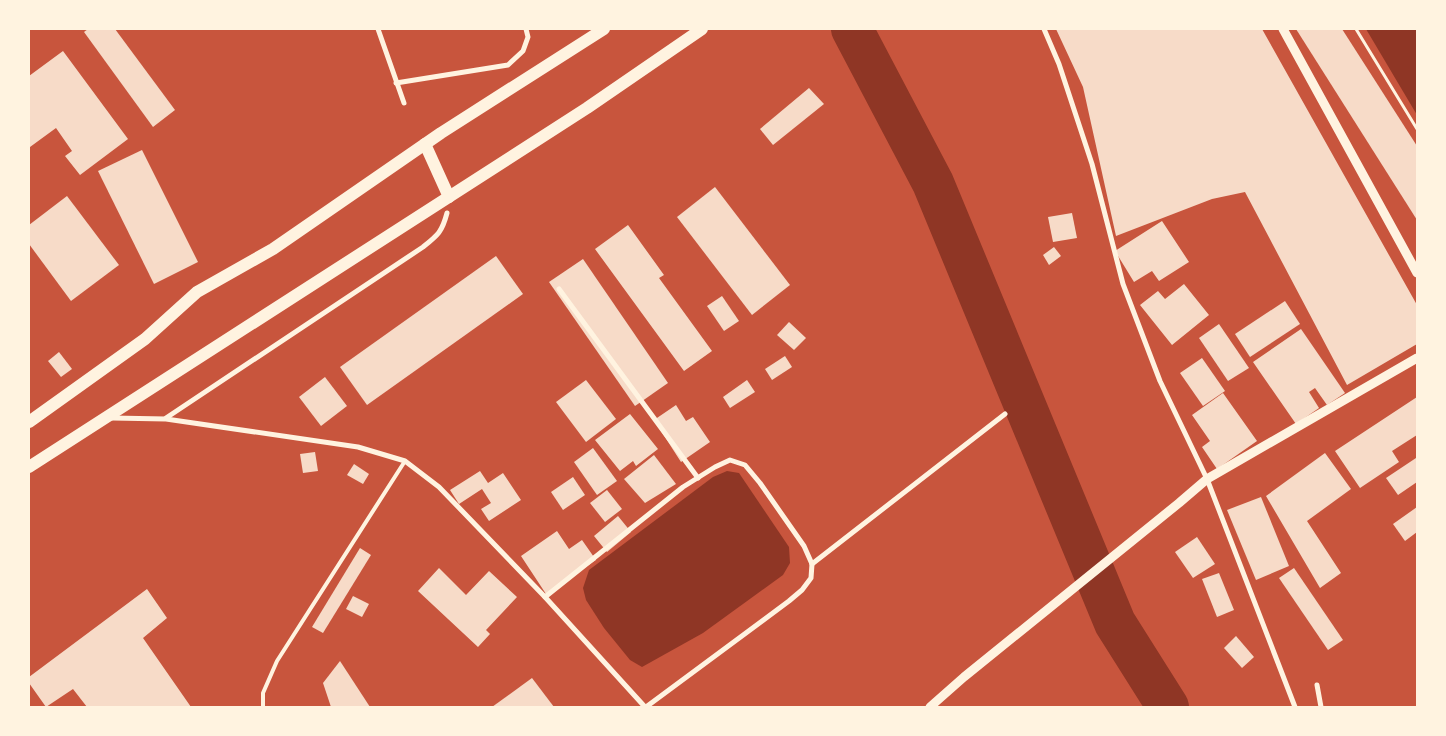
<svg xmlns="http://www.w3.org/2000/svg" width="1446" height="736" viewBox="0 0 1446 736" font-family="'Work Sans',sans-serif">
<style>
.water{fill:#8f3625}
.lines{fill:none;stroke-linecap:round;stroke-linejoin:round}
.river{stroke:#8f3625;stroke-width:42}
.building{fill:#f7dbc8}
.path{stroke:#fff3e0;stroke-width:3}
.service{stroke:#fff3e0;stroke-width:4}
.minor{stroke:#fff3e0;stroke-width:5}
.tertiary{stroke:#fff3e0;stroke-width:9}
.primary{stroke:#fff3e0;stroke-width:12}
</style>
<rect width="100%" height="100%" fill="#c8553d"/>
<g class="water">
<polygon points="1366,29 1417,29 1417,115"/>
<polygon points="727,471 739,473 789,547 790,563 783,575 703,633 642,667 630,660 604,628 586,600 583,588 589,570 713,477"/>
</g>
<g class="lines">
<polyline class="river" points="852,29 933,183 1115,623 1168,707"/>
</g>
<g class="building">
<polygon points="88,29 115,29 175,110 153,127 84,32"/>
<polygon points="1056,29 1262,29 1417,305 1417,344 1347,385 1245,192 1212,199 1116,236 1083,87"/>
<polygon points="1296,29 1342,29 1417,146 1417,220"/>
<polygon points="63,51 128,139 80,175 65,156 72,151 56,128 30,147 29,144 29,76"/>
<polygon points="809,88 824,104 773,145 760,129"/>
<polygon points="142,150 198,262 154,284 98,171"/>
<polygon points="715,187 790,285 752,315 677,217"/>
<polygon points="67,196 119,265 71,301 29,244 29,225"/>
<polygon points="1072,213 1077,238 1053,242 1048,217"/>
<polygon points="1162,221 1189,262 1159,281 1152,271 1134,282 1115,251"/>
<polygon points="628,225 664,275 659,278 712,351 684,371 595,249"/>
<polygon points="1054,247 1061,256 1049,265 1043,255"/>
<polygon points="496,256 523,294 367,405 340,367"/>
<polygon points="583,259 668,383 635,406 549,282"/>
<polygon points="1184,284 1209,315 1172,345 1140,305 1158,291 1165,299"/>
<polygon points="722,296 739,321 724,331 707,306"/>
<polygon points="1285,301 1300,324 1250,357 1235,334"/>
<polygon points="789,322 806,338 794,350 777,335"/>
<polygon points="1219,324 1249,368 1228,381 1199,338"/>
<polygon points="1301,329 1345,393 1327,405 1315,388 1309,392 1319,408 1296,424 1253,362"/>
<polygon points="59,352 72,369 61,377 48,361"/>
<polygon points="785,356 792,367 772,380 765,369"/>
<polygon points="1202,358 1225,391 1203,406 1180,373"/>
<polygon points="325,377 347,406 321,426 299,397"/>
<polygon points="586,380 616,419 586,442 556,402"/>
<polygon points="747,380 755,392 730,408 723,397"/>
<polygon points="1223,393 1257,441 1217,469 1202,447 1210,441 1192,415"/>
<polygon points="1417,397 1417,435 1392,451 1399,462 1360,488 1335,451"/>
<polygon points="676,405 686,421 693,417 710,442 681,462 654,420"/>
<polygon points="630,414 658,449 636,466 633,461 620,471 595,440"/>
<polygon points="593,448 617,481 597,495 574,462"/>
<polygon points="315,452 318,471 303,473 300,454"/>
<polygon points="1325,453 1351,489 1307,521 1341,573 1320,588 1266,496"/>
<polygon points="654,455 676,484 645,503 624,479"/>
<polygon points="1416,458 1417,460 1417,482 1398,495 1386,478"/>
<polygon points="354,464 369,474 363,484 347,475"/>
<polygon points="480,471 488,483 503,473 521,500 489,521 481,509 491,503 482,489 459,504 450,490"/>
<polygon points="573,477 585,495 563,510 551,492"/>
<polygon points="607,490 622,509 605,522 590,503"/>
<polygon points="1261,497 1289,566 1256,580 1227,510"/>
<polygon points="1417,507 1417,532 1405,541 1393,524"/>
<polygon points="618,516 631,532 607,552 594,536"/>
<polygon points="557,531 569,549 582,540 596,560 546,594 521,556"/>
<polygon points="1197,537 1215,564 1193,578 1175,552"/>
<polygon points="360,548 371,555 323,633 312,627"/>
<polygon points="439,568 466,595 489,571 517,597 486,630 490,634 478,647 418,591"/>
<polygon points="1294,568 1343,640 1328,650 1279,578"/>
<polygon points="1219,573 1234,610 1217,617 1202,579"/>
<polygon points="147,589 167,618 143,638 191,707 87,707 73,689 46,707 29,683 29,677"/>
<polygon points="353,596 369,604 362,617 346,609"/>
<polygon points="1236,636 1254,657 1242,668 1224,648"/>
<polygon points="340,661 370,707 331,707 323,683"/>
<polygon points="532,678 554,707 492,707"/>
</g>
<g class="lines">
<polyline class="path" points="1356,29 1417,129"/>
<polyline class="service" points="263,707 263,693 277,661 405,461"/>
<g class="minor">
<polyline points="378,29 404,103"/>
<polyline points="1044,29 1059,64 1092,164 1123,284 1160,381 1207,479 1295,707"/>
<polyline points="396,83 508,65 523,51 528,37 526,29"/>
<polyline points="559,289 698,478"/>
<polyline points="112,418 166,419 358,447 405,461 439,487 545,597 645,707"/>
<path d="M166 418 423 247C438 235 442 232 447 213"/>
<polyline points="812,564 1005,414"/>
<polyline points="545,597 683,487 715,467 730,460 745,465 760,483 804,546 812,564 811,578 802,590 789,601 646,707"/>
<polyline points="1317,685 1321,707"/>
</g>
<g class="tertiary">
<polyline points="1283,29 1417,273"/>
<polyline points="930,707 964,677 1179,503 1207,479 1417,358"/>
</g>
<g class="primary">
<polyline points="425,144 449,197"/>
<polyline points="29,422 145,339 197,292 273,249 441,133 604,29"/>
<polyline points="29,467 587,108 702,29"/>
</g>
</g>
<rect width="1446" height="736" fill="none" stroke="#fff3e0" stroke-width="60"/>
</svg>
